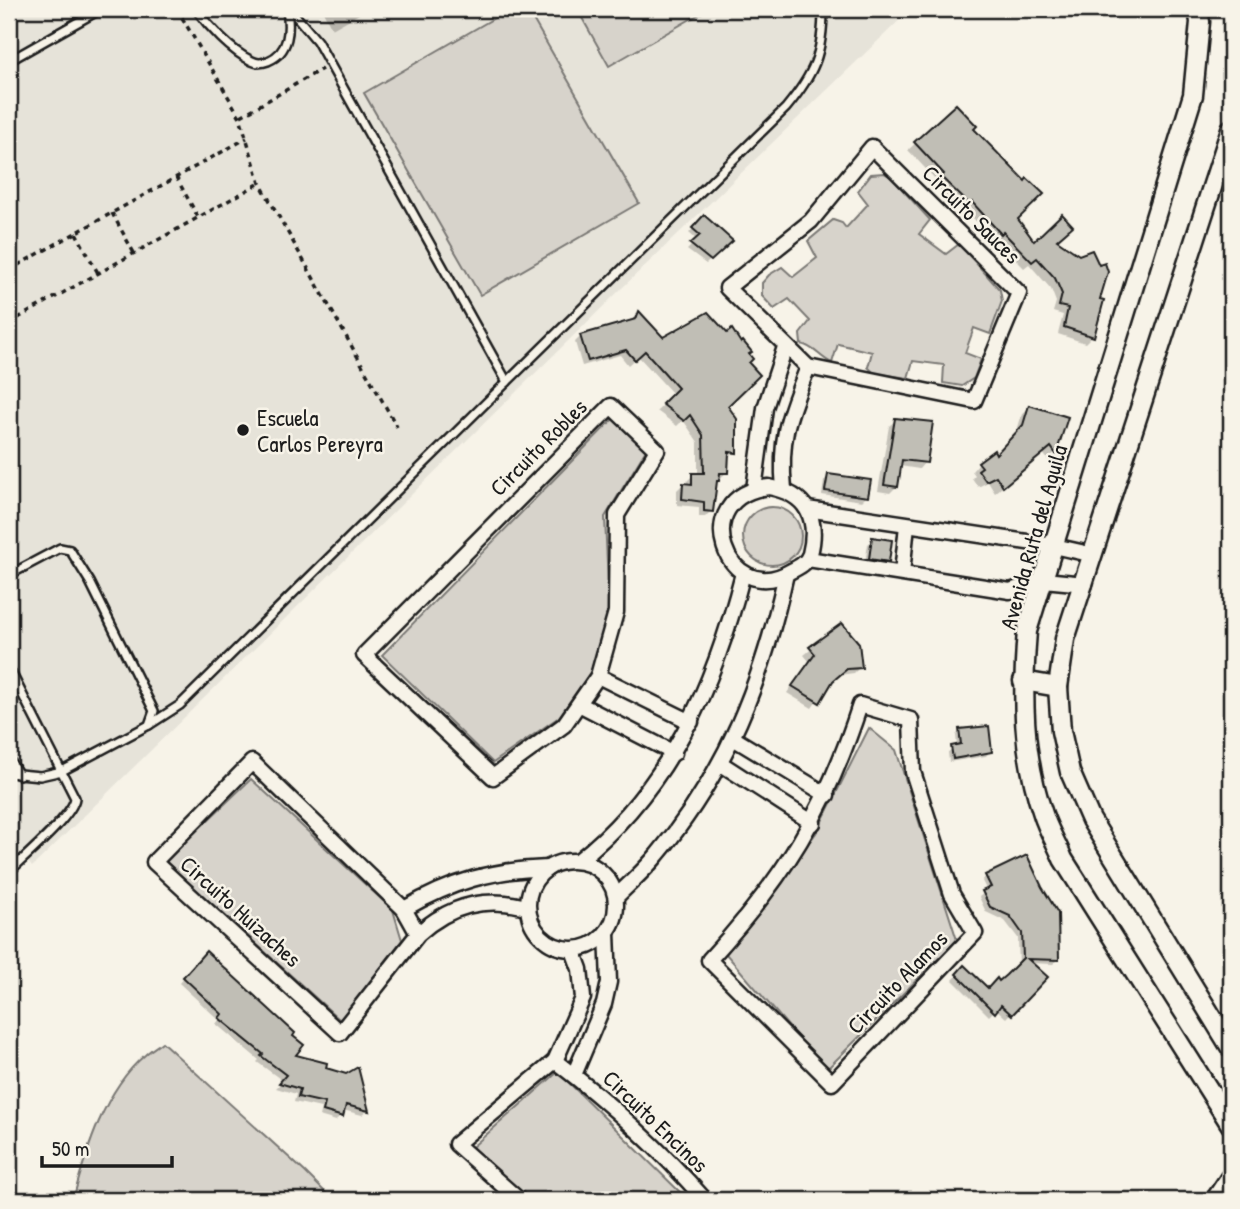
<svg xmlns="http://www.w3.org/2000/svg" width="1240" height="1209" viewBox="0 0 1240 1209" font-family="'Patrick Hand',sans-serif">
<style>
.built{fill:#e6e3d9}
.green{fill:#d7d3cb;stroke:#7a7874;stroke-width:2}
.shadow{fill:#0003}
.building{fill:#c0beb5;stroke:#1c1c1c;stroke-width:2}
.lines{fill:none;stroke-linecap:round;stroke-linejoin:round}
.service-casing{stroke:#1c1c1c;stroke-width:12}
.minor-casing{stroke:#1c1c1c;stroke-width:19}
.tertiary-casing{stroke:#1c1c1c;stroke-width:23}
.primary-casing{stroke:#1c1c1c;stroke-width:26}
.path{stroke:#1c1c1c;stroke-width:3.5;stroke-dasharray:5 5;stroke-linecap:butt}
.service{stroke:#f7f3e8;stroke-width:7}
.minor{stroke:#f7f3e8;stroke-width:14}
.tertiary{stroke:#f7f3e8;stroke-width:18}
.primary{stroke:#f7f3e8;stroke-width:21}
.poi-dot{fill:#1c1c1c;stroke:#f7f3e8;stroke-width:2.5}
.labels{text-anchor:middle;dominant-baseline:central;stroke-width:5;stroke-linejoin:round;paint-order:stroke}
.street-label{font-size:23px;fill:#1c1c1c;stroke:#f7f3e8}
.poi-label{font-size:23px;fill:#1c1c1c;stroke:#f7f3e8;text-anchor:start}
</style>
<rect width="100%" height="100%" fill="#f7f3e8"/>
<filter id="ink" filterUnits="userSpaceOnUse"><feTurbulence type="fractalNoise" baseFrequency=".0143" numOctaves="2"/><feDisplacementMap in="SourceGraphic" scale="14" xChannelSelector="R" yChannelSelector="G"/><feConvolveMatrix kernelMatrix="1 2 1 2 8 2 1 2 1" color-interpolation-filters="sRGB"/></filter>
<g filter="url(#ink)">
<polygon class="built" points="9,9 911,9 622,288 32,867 9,835"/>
<g class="green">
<polygon points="510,9 527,9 639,203 480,295 364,93"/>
<polygon points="577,9 708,9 609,66"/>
<path d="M884 173 891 177 930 220 919 234 946 254 959 244 1000 290 1002 301 990 334 974 328 965 353 981 359 974 378 962 386 943 383 944 365 913 361 908 378 874 373 868 367 872 352 838 344 832 363C820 358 815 347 801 344L800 334 810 321 789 299 774 309 762 296V283L769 275 782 267 793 277 817 258 808 241 833 220 842 223 846 228 868 204 858 191 871 174Z"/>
<polygon points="613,419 646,450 605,517 609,610 591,671 559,717 493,763 382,655"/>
<circle cx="772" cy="536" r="29"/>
<polygon points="869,728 896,750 957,940 826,1070 726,954 816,833"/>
<polygon points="251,779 393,910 402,940 340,1020 165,861"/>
<path d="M162 1042 305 1172 333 1200H73C86 1151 104 1090 145 1055 150 1050 156 1047 162 1042Z"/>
<polygon points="558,1072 688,1200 529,1200 472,1147"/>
</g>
<g class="shadow">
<polygon points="322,9 368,9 332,29"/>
<polygon points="956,107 972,129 1015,219 1033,243 1055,241 1098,300 1092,336 1085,343 1058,334 1063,315 1053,312 1056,302 1051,289 1029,264 1024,268 995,238 993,240 964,208 961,210 935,185 938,182 908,150"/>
<polygon points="704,218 730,241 706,264 687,250 697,240 689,233"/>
<polygon points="639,314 726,406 735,452 727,458 727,472 715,483 711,511 705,517 699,517 699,507 677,505 677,490 683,484 687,485 687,481 693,475 698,475 698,442 683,420 677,426 657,411 674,395 638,356 628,365 620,355 582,366 575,342 581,336 632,322"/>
<polygon points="1030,407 1065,418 1054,453 1048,460 1043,453 995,493 988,482 978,487 972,478 975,475 972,471 979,463 995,456 1016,434 1022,414"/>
<polygon points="896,420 925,462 919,469 900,466 897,486 890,493 878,491 889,426"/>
<polygon points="828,476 867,496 862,501 822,495 824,481"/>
<polygon points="873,539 887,561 882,566 865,563 868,544"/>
<polygon points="842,625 860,667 854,673 839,675 830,682 812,708 787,693 809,661 804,655"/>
<polygon points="960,731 990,751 986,756 949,762 948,752 957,747 956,735"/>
<polygon points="986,876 1058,959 1053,964 1030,963 1046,977 1006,1018 996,1009 989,1016 953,980 964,968 988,990 1019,965 1018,938 1005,921 986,912 979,897 987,891 982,881"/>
<polygon points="201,958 292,1056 347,1076 356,1070 367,1111 362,1115 343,1110 336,1121 319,1116 321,1108 294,1102 296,1094 276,1088 283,1081 257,1062 259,1060 216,1024 219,1020 179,983"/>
</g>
<g class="building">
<polygon points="956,104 977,126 974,129 1025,181 1027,178 1044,194 1018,219 1034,241 1062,214 1073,226 1057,240 1079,255 1092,250 1099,265 1105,263 1108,272 1100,299 1104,300 1094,337 1064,327 1068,308 1059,306 1062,294 1055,278 1037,258 1032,262 1003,232 1001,234 972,202 969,204 941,177 944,174 914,142"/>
<polygon points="704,215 733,241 711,261 690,244 700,235 692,228"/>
<polygon points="639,311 663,337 708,312 727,333 732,329 741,343 743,341 752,352 749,354 753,359 749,363 760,375 728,406 737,419 737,453 729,452 728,473 720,473 719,481 717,481 713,512 704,511 704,502 682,499 683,483 692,484 692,473 704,473 703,435 690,415 684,421 662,404 678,388 645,351 635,360 626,350 588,361 580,335 636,319"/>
<polygon points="1029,405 1068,417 1056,454 1051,447 1003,487 996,476 986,481 978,470 982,467 978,462 994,450 996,454 1023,425"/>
<polygon points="895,418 933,422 927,463 902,460 898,487 884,485"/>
<polygon points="828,474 871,480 868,497 825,491"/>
<polygon points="872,537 892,540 889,562 869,559"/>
<polygon points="842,623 859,643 862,668 847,669 833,681 820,703 792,686 815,654 809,647"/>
<polygon points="989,726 992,752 953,759 951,746 961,744 959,729"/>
<polygon points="1027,855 1042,887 1058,913 1059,960 1028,959 1048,977 1012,1015 1001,1005 995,1013 956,974 964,965 988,988 997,978 999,981 1006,975 1023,958 1022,933 1010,916 990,907 982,891 991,887 985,875"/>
<polygon points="206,951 295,1033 293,1036 304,1045 296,1055 327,1063 326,1068 346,1074 358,1067 369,1111 346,1105 343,1117 323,1111 325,1103 298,1097 300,1089 279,1083 286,1075 261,1056 263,1054 219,1018 222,1014 183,977"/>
</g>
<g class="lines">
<g class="service-casing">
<g id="service">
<path d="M196 9C209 27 231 51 252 61 258 64 262 63 268 61 290 52 290 29 287 9"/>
<polyline points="9,61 101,9"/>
<path d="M507 382 786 108C814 74 823 54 823 9"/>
<polyline points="9,575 60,548 70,550 90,582 154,711 149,725 62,771 40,776 9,773"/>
<path d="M9 668 75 798C73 816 23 858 9 872"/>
<polyline points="149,725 180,705 507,382 317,41 290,9"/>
<polyline points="9,759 19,775"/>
</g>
</g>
<g class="minor-casing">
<g id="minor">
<polygon points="872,147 1019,293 974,401 808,367 727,288 811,221"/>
<polygon points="611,406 657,450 617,515 616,612 598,676 564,725 493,777 364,655"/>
<path d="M769 487C807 494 819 518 810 554 807 563 799 567 791 571 727 610 685 496 769 487Z"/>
<polyline points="754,489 765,408 785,347"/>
<path d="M784 490C779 436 789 415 808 367"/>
<polyline points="807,509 1054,546 1094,555"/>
<polyline points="808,559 1010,591 1044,580 1085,584"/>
<polyline points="902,573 907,525"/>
<polyline points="598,676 691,722"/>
<polyline points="579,704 674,753"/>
<path d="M860 705 911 720 913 772 952 894 975 933 832 1083 709 960C785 877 825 812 860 705Z"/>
<polyline points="733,738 827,795"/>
<polyline points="720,763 813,823"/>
<circle cx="572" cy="905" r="44"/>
<path d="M578 861C670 788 715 684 743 573"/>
<path d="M616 897C630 883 645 870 657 855 727 772 763 679 786 574"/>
<path d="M404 909C452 881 492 870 548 868"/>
<path d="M418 934 404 909 252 762 154 862 340 1033 418 934C450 905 485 896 527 907"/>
<path d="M555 1061C610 1103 660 1149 705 1200"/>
<polyline points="574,1075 604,1004 609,982 607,933"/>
<polyline points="519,1200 456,1144 555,1061 583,998 580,969 573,950"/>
</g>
</g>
<g class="tertiary-casing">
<g id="tertiary">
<path d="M1198 9 1200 22 1193 95 1027 631C1022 694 1022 754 1043 814 1048 830 1057 844 1063 859L1231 1125"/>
<polyline points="1231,129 1065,639 1058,687 1061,731 1070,772 1091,820 1231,1048"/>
<polyline points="1023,681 1058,687"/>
</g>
</g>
<g class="primary-casing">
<polyline id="primary" points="1217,1200 1231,1179"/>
</g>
<g class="path">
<polyline points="177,9 240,117 260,183 397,427"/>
<polyline points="241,116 322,69"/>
<polyline points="176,177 198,217"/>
<polyline points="112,213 134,253"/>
<polyline points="76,233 98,273"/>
<polyline points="9,270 247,138"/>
<polyline points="9,323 260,183"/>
</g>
<use href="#service" class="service"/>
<use href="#minor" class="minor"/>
<use href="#tertiary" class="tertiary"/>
<use href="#primary" class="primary"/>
</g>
</g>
<circle class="poi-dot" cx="243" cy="430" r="7"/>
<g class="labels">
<g class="street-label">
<text transform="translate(972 214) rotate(45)">Circuito Sauces</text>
<text transform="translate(538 447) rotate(-45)">Circuito Robles</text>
<text transform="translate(1033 537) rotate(-74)">Avenida Ruta del Aguila</text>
<text transform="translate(241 911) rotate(42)">Circuito Huizaches</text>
<text transform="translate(897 982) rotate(-46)">Circuito Alamos</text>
<text transform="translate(656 1121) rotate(44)">Circuito Encinos</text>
</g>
<g class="poi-label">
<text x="257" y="417">Escuela<tspan x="257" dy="26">Carlos Pereyra</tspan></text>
</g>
</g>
<rect width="1240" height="1209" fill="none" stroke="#f7f3e8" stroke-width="35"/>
<rect x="18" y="18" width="1205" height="1174" fill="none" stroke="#1c1c1c" stroke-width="2.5" filter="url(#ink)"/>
<path d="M42 1156v10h130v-10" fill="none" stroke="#1c1c1c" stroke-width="3.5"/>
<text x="52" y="1156" font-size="21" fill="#1c1c1c" stroke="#f7f3e8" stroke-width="5" paint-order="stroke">50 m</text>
</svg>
